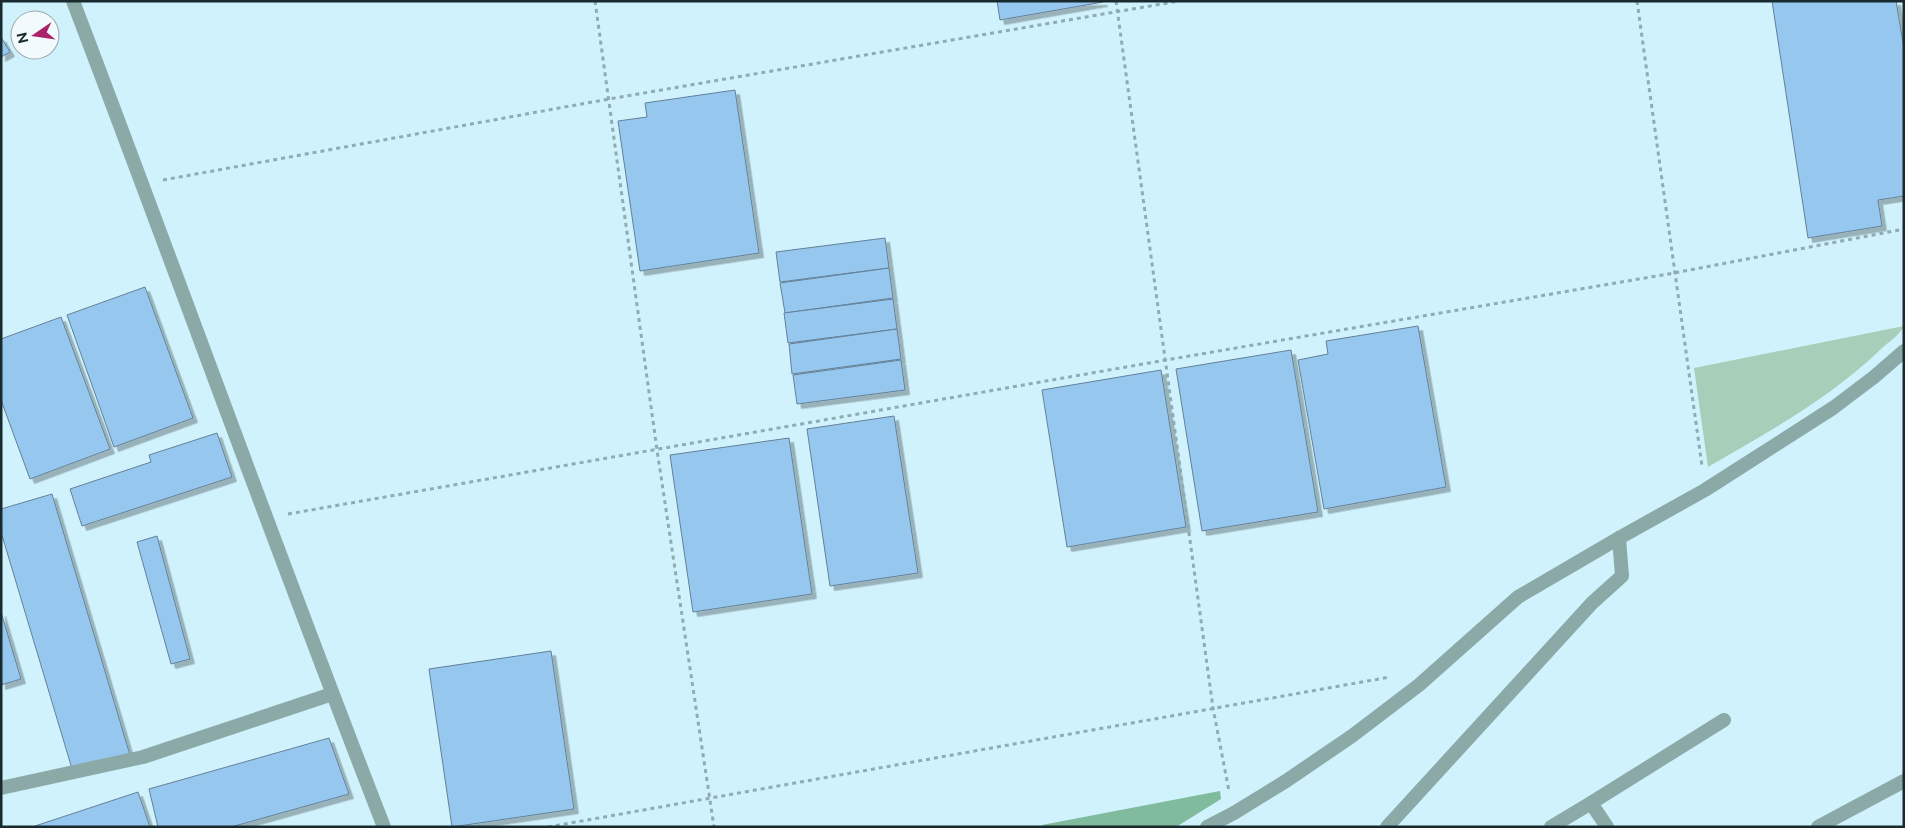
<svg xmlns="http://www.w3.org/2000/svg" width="1905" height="828" viewBox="0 0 1905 828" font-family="Raleway,sans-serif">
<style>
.green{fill:#a7ceb9}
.forest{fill:#7fbb9c}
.building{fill:#96c7ef;stroke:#648097;filter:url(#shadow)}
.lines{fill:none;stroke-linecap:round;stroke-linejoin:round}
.path{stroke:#8fabb3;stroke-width:3;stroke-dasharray:4 4;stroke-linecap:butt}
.minor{stroke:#8baaa7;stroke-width:14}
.tertiary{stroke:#8baaa7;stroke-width:14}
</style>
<defs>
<filter id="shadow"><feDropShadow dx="4.5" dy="4.5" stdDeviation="0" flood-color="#0004"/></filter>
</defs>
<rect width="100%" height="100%" fill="#d0f2fc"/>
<path class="green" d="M1904 326C1900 335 1887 343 1880 350 1829 399 1768 432 1708 467L1694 368Z"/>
<polygon class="forest" points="1220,791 1221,799 1176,827 1043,827 1042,825"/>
<g class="building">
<polygon points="997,1 1103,1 1103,2 1000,20"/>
<polygon points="1772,1 1896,1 1904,49 1904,196 1878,200 1882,226 1808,238"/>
<polygon points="1,37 10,52 1,57"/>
<polygon points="735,90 759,253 640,271 618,121 647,117 645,103"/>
<polygon points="885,238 889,268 780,282 776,252"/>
<polygon points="889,268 893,298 785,313 780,283"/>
<polygon points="145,287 193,418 114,447 67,315"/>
<polygon points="893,299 897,329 788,343 784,313"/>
<polygon points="61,317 110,449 30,479 1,400 1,339"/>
<polygon points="1418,326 1446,487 1324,509 1298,360 1328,354 1326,341"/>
<polygon points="897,329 901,359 792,374 789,344"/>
<polygon points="1291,350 1318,512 1202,531 1176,369"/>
<polygon points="901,360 905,390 797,404 793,375"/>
<polygon points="1161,370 1186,527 1067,547 1042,390"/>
<polygon points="894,416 918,573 830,586 807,429"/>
<polygon points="217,433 232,477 82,526 70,489 151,462 149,455"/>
<polygon points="789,438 812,594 693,612 670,455"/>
<polygon points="52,494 130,755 73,772 1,532 1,509"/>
<polygon points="157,536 190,659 171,664 137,542"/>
<polygon points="1,612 21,679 1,685"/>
<polygon points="551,651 574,809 452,827 429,669"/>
<polygon points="329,738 349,794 231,827 158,827 149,789"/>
<polygon points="138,792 150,827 32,827"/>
</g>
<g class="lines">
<g class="path">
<polyline points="595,1 657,450 714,827"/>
<polyline points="1116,1 1213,708 1229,791"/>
<polyline points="1637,1 1702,466"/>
<polyline points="163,180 609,99 1179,1"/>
<polyline points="288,514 1166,360 1674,273 1904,229"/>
<polyline points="548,827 1390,677"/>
</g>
<g class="minor">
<polyline points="1,788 143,757 332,694"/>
<polyline points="1591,803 1724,720"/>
<polyline points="1387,827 1592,603 1622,576 1619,538"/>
<polyline points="1551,827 1591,803 1607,827"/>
<polyline points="1818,827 1904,781"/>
</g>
<g class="tertiary">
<path d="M73 1C178 276 277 553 384 827"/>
<polyline points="1207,827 1234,813 1286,781 1352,736 1419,685 1518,597 1619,538 1705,490 1833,408 1874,377 1904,351"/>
</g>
</g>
<rect width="1905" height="828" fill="none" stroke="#192a2e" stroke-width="5"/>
<g transform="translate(35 35) rotate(257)"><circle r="24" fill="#f2fafd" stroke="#9ba7aa"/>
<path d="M0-4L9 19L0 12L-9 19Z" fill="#aa2369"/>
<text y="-8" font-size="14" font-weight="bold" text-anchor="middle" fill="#192a2e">N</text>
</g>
</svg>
